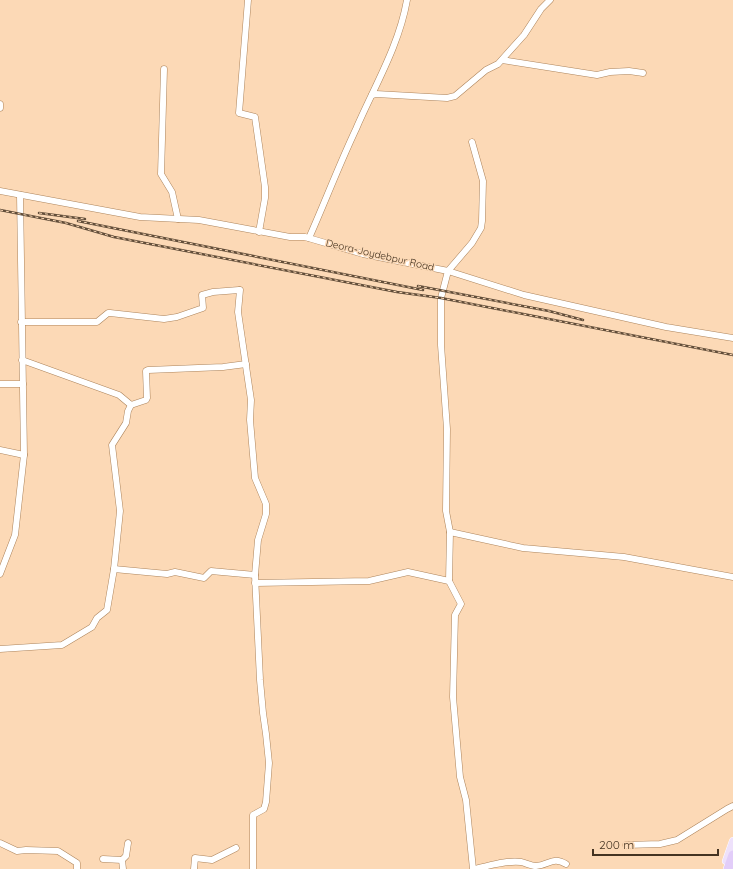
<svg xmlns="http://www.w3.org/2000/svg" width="733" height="869" viewBox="0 0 733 869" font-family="Quicksand,sans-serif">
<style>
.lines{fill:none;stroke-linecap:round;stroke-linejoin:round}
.minor-casing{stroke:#ad845b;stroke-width:7}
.major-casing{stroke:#fff;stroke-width:8}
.highway-casing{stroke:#fff;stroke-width:10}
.minor{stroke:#fff;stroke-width:6}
.major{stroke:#eee1fb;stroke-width:7}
.highway{stroke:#e2cdf9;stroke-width:9}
.rail-casing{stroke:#614d39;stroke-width:2.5}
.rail{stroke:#fcd9b6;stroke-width:1;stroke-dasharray:3;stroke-linecap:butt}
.labels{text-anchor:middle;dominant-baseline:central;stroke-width:3;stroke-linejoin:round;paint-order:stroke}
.street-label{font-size:10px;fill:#443321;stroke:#fcd9b6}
</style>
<rect width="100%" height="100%" fill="#fcd9b6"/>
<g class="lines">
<g class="minor-casing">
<g id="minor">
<polyline points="248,0 239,113 255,117 265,187 265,198 259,232"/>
<polyline points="502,60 597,75 610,72 629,71 643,73"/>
<polyline points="164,69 161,174 172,192 178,219"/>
<polyline points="372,95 376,94 447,98 455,96 486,70 498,64 524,35 541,9 550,0"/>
<polyline points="0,104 0,108"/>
<polyline points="472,142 483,181 482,221 481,228 472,243 448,271 441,298 441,345 447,429 446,511 450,532 449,581 461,604 455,615 453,697 460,777 466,800 473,869"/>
<polyline points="0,191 140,217 199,220 290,237 305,237 363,254 448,271 524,295 666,327 733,338"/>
<path d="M309 238C325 202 339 165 356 129 374 87 399 46 407 0"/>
<polyline points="240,290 238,312 251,400 250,420 255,478 266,504 266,514 258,540 255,575 260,680 263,713 266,734 269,763 266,802 264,809 253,815 253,869"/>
<polyline points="21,322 97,322 108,313 110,313 164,319 177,317 203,308 202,295 213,292 239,290"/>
<polyline points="22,360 119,395 131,405"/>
<polyline points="0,384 23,384"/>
<polyline points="0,450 24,455"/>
<polyline points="450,532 523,548 624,557 733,577"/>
<polyline points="114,569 167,574 175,572 204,578 211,571 255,575"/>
<polyline points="0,574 15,535 24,455 20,195"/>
<polyline points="255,583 369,581 408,572 449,581"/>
<polyline points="0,649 62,645 92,627 97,618 107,610 114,569 120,511 112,445 126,423 128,411 131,405 146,400 147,398 146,371 148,370 223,367 246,364"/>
<polyline points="0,843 17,851 26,850 58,851 77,863 77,869"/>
<polyline points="626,845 660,844 677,840 727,809 733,806"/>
<polyline points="103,859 122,860"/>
<polyline points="123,869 122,860 126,856 128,843"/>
<polyline points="194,869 195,858 212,860 236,848"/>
<path d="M474 869C489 866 506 860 521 862 526 863 531 866 536 866 549 865 553 856 566 864"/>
</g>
</g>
<g class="major-casing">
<polyline id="major" points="726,861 733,841"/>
</g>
<g class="highway-casing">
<polyline id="highway" points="728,869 733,855"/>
</g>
<use href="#minor" class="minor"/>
<use href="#major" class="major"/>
<use href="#highway" class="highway"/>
<g class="rail-casing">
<g id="rail">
<polyline points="0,210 66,223 114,237 397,292 441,298 733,355"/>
<polyline points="39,213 85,219"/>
<polyline points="78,221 423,290"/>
<polyline points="418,286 549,311 583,320"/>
</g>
</g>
<use href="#rail" class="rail"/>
</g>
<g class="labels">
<g class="street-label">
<text transform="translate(380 255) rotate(13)">Deora-Joydebpur Road</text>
</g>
</g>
<path d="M593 849v6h125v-6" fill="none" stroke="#443321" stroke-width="2"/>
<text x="599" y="849" font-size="12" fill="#443321" stroke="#fcd9b6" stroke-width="3" paint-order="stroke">200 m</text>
</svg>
